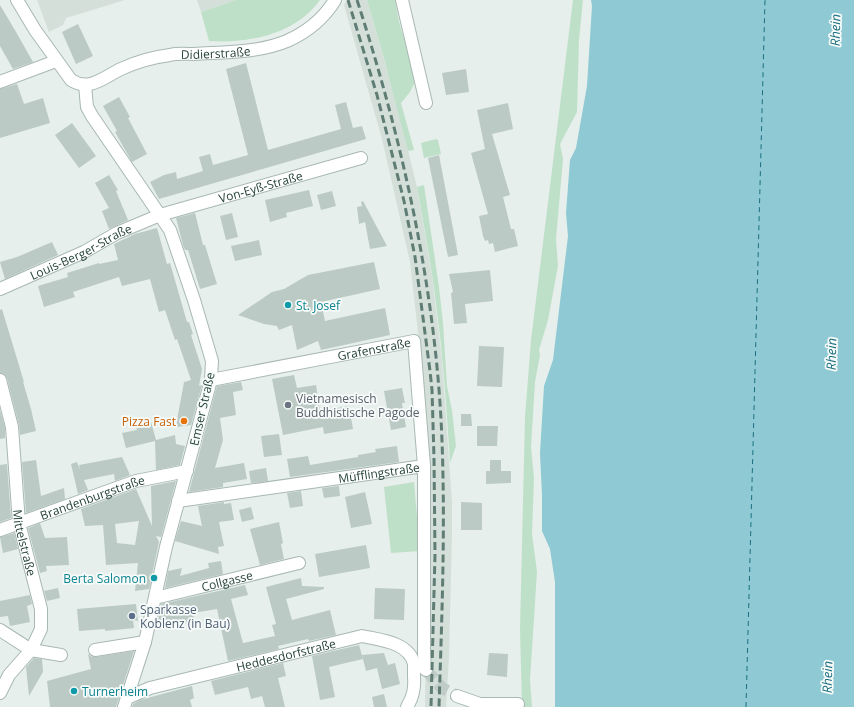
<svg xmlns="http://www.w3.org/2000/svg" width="854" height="707" viewBox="0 0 854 707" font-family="'Open Sans',sans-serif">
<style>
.built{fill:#d4dfda}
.green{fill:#bfe0c8}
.water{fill:#8ec9d4}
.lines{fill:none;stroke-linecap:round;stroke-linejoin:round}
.ferry{stroke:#1c6f80;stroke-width:1;stroke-dasharray:5 4;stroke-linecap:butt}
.building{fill:#bbcac4;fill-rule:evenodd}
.minor-tunnel{stroke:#bfccc8;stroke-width:12;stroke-dasharray:12 6;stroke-linecap:butt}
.minor-casing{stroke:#a8b8b2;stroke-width:14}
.minor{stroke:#fff;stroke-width:12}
.rail{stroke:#5f7d75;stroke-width:3;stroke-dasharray:8 4;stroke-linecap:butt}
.culture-dot{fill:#0f9aa8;stroke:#f7fbf9;stroke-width:1.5}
.worship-dot{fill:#6b7280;stroke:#f7fbf9;stroke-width:1.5}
.food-dot{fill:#e8710a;stroke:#f7fbf9;stroke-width:1.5}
.service-dot{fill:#5c6f8a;stroke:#f7fbf9;stroke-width:1.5}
.labels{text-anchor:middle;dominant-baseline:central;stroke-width:3.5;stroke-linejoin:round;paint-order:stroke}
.street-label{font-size:12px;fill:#24423a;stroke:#f7fbf9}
.culture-label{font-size:12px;fill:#0d838f;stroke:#f7fbf9;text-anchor:start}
.worship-label{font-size:12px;fill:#5b616d;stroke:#f7fbf9;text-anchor:start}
.food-label{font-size:12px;fill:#c56008;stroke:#f7fbf9;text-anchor:end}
.service-label{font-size:12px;fill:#4e5e75;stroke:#f7fbf9;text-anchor:start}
.water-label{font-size:13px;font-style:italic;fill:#1c6f80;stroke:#f7fbf9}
</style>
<rect width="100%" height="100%" fill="#e6efeb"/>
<g class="built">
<polygon points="37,0 125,0 66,18 63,25 49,32"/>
<polygon points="197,0 236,0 201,12"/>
<polygon points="347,0 367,0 395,98 417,187 432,276 442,360 452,503 452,534 449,657 446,707 425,707 427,595 423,377 410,262 382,139 344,5"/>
</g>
<g class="green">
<path d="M236 0H320C296 34 248 44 209 41L201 12Z"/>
<polygon points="367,0 395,0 399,22 416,80 410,92 401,103 414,150 408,151 385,62"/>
<polygon points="573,0 583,0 579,40 577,112 560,144 563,159 556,239 558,266 548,320 539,350 540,355 535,382 531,447 534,478 532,534 537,572 530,680 532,707 522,707 520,629 525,417 531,340"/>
<polygon points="436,139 438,140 441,154 424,158 421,143"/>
<path d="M424 185 439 287 443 323 447 386 452 410 456 446 450 463C447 415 444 367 438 320 433 275 425 231 417 187Z"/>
<polygon points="414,482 420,551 391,553 384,487"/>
</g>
<polygon class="water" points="591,0 854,0 854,707 555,707 555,582 550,549 542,531 542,495 540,453 544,386 553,360 568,236 566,213 570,160 576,148 587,86 592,6"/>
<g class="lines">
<polyline class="ferry" points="746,707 765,0"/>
</g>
<g class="building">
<polygon points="0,5 16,32 33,62 13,69 0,46"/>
<polygon points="78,24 93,56 76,64 62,32"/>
<polygon points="246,63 268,150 341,129 335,105 346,102 353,128 362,126 366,139 159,199 150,182 164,175 176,172 177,179 203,171 199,157 210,154 213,165 248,155 226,69"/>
<polygon points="466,69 469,92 446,95 442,73"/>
<polygon points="17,84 24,104 43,98 50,123 0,138 0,89"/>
<polygon points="119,97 130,117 128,118 147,154 132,162 115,132 117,131 103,106"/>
<polygon points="508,103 513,129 492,134 510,195 503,197 511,229 514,229 518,246 495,252 493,243 489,244 488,240 485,241 483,236 479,216 488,214 471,153 485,149 477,110"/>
<polygon points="72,123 96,156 79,168 55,135"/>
<polygon points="439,155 458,255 448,257 428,158"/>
<polygon points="109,175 118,190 116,191 128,220 109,229 102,211 109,208 95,183"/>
<polygon points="309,190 313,206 286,213 287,217 270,222 265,200"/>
<polygon points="332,191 336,206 321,210 317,195"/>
<polygon points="363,201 387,246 370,249 365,222 359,224 357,207 362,206 361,202"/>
<polygon points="195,213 203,245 205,245 217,284 200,289 188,250 185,250 183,245 176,218"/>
<polygon points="232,213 238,237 226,240 220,216"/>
<polygon points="157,228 167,264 170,263 187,322 189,322 193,334 191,335 202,369 199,386 202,385 191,425 177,427 177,420 184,382 191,380 177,339 175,340 165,310 159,312 150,279 122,286 119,277 73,292 75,297 44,307 38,286 68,277 67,273 99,263 99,264 118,260 114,244 135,234"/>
<polygon points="259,240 262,255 235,261 231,246"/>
<polygon points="52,242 58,255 5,279 0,262 17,257"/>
<polygon points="374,262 380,289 321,302 325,321 385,308 390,335 321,350 318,341 297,350 292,325 279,330 277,326 264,324 238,315 272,292 284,289 308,275"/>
<polygon points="490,270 493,301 465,304 467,323 454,324 451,293 453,292 449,274"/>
<polygon points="2,309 24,382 23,382 31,409 36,431 20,435 19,425 7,378 5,375 0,373 0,310"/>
<polygon points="479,346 504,347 502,387 477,386"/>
<polygon points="294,375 297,388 316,385 320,411 349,406 353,429 324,434 323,427 283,435 272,379"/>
<polygon points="241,382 243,390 233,392 236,415 220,418 223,440 215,468 244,463 247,479 223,483 223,487 189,492 217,386"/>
<polygon points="402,388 405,403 402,403 406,427 391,430 384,391"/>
<polygon points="0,410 5,428 5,438 0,439"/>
<polygon points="461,414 471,414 472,426 461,426"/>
<polygon points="151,422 156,440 175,435 176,444 185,446 180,465 156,470 155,441 126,448 122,433 137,430 136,426"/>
<polygon points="477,426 498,426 497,446 477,446"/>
<polygon points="279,434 282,455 264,457 261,436"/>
<polygon points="397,446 399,462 290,477 287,459 308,456 310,465 358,457 358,455 376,452 375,449"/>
<polygon points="122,457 130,475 115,481 114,474 84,480 88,490 78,494 71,464 77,462 80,470 79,465"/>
<polygon points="36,460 41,496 64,488 65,499 26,513 22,462"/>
<polygon points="490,460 501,460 501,471 511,471 511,483 486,484 486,471 490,471"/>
<polygon points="7,464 11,518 0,522 0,465"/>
<polygon points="266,468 268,481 251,483 249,471"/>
<path d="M176 481 161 537 156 536 159 542 149 589 135 591 138 563 106 565 103 525 85 526 81 509 136 489 152 526 151 486ZM139 521 135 545 117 543 115 524Z"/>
<polygon points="339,486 340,496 324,498 322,488"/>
<polygon points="301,491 303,506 290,508 287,493"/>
<polygon points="365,492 372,524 351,528 345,497"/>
<polygon points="224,502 224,504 231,503 234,520 219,522 224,546 218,547 219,554 175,541 181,521 202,526 198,506"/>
<polygon points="461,502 482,503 482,530 461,530"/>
<polygon points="251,507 254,519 242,522 239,510"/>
<polygon points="279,522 283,543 281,544 284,559 260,565 250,529"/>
<polygon points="40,523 45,538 67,537 69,565 46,566 47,571 40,573 28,528"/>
<polygon points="14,533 18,549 3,553 0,537"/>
<polygon points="366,545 370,568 319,577 315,554"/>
<polygon points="221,561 223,574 165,588 168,571 182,568 180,576 209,568 208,563"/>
<polygon points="301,578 302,586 324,587 324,589 286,599 292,620 330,610 336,635 309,641 308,639 278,646 279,649 228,661 217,609 193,613 195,622 171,624 157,624 161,604 245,585 248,595 231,599 243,643 275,636 272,625 276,624 266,587"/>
<polygon points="58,588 60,598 47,601 44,591"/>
<polygon points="375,588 405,589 404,620 374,619"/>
<polygon points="30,595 32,604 27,606 30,622 10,626 8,616 0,617 0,601"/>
<polygon points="136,604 138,621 133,620 134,628 105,631 105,629 79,631 77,609"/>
<polygon points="359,645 363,659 329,667 335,697 320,700 312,656"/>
<polygon points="134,651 116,707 50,707 47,681 91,669 88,654 92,657 96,657"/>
<polygon points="384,653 388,665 395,663 400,684 382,689 377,668 366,671 362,655"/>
<polygon points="489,653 508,654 507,677 487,675"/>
<polygon points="34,658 42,659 43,672 29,696 26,667"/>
<polygon points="283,663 286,676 278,678 285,707 265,707 262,696 251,699 248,687 215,695 211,681"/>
<polygon points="192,686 194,698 190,700 192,707 132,707 133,704 140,700"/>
<polygon points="384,694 387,707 374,707 372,697"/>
</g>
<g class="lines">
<polyline class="minor-tunnel" points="426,670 442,688 457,696"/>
<g class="minor-casing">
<g id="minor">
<path id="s1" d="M17 0 35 30 71 80C89 92 104 77 121 69 136 62 154 57 170 55 178 53 186 54 194 54 225 52 258 53 287 41 307 32 324 18 335 0"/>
<polyline points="402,0 426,103"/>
<polyline points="0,82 56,61"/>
<polyline points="85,85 87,107 92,116 170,230 194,300 212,361 211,380 166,547 145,642 124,707"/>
<path id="s2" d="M0 289 84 252 117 233 160 215 361 158"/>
<path id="s3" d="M0 380 12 427 19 523 41 609V629L31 650 9 675 0 693"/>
<path id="s4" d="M211 380 414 341 424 466V654L425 669 426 670"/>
<path id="s5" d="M178 501 424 466"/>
<path id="s6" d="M0 530 136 481 187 471"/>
<path id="s7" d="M155 598 299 563"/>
<polyline points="0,630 31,650 61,655"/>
<polyline points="95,650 145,642"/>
<polyline points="457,696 480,704 518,704"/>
<path id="s8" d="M127 698 150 688 362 636C380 640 409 642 414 664 414 668 414 673 414 677 415 689 413 697 407 707"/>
</g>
</g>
<use href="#minor" class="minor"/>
<g class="rail">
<polyline points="348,0 377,95 404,201 415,257 430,371 432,390 434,458 435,555 431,707"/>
<path d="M357 0C401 136 433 277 441 419 446 515 442 611 439 707"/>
</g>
</g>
<g class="culture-dot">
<circle cx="288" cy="305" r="4"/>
<circle cx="154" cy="578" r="4"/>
<circle cx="74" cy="691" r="4"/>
</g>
<circle class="worship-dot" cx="288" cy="405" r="4"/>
<circle class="food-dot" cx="184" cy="421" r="4"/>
<circle class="service-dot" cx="132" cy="616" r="4"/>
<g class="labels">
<g class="street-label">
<text stroke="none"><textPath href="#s1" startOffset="248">Didierstraße</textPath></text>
<text stroke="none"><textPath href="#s2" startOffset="281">Von-Eyß-Straße</textPath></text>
<text stroke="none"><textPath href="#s2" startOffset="89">Louis-Berger-Straße</textPath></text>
<text stroke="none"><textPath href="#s4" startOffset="166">Grafenstraße</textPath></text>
<text transform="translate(202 409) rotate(-77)">Emser Straße</text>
<text stroke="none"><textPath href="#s5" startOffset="203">Müfflingstraße</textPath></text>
<text stroke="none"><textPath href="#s6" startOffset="98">Brandenburgstraße</textPath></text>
<text stroke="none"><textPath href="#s3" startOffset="165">Mittelstraße</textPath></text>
<text stroke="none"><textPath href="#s7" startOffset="74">Collgasse</textPath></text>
<text stroke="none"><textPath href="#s8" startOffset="165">Heddesdorfstraße</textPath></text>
</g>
<g class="culture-label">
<text x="296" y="305">St. Josef</text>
<text x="146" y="578" text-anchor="end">Berta Salomon</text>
<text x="82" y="691">Turnerheim</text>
</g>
<g class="worship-label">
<text x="296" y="398">Vietnamesisch<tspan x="296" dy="14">Buddhistische Pagode</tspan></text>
</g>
<g class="food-label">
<text x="176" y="421">Pizza Fast</text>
</g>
<g class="service-label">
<text x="140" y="609">Sparkasse<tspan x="140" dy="14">Koblenz (in Bau)</tspan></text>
</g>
<g class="water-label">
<text transform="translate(835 30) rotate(-89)">Rhein</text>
<text transform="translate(831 354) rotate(-89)">Rhein</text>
<text transform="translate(827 677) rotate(-89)">Rhein</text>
</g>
</g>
</svg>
